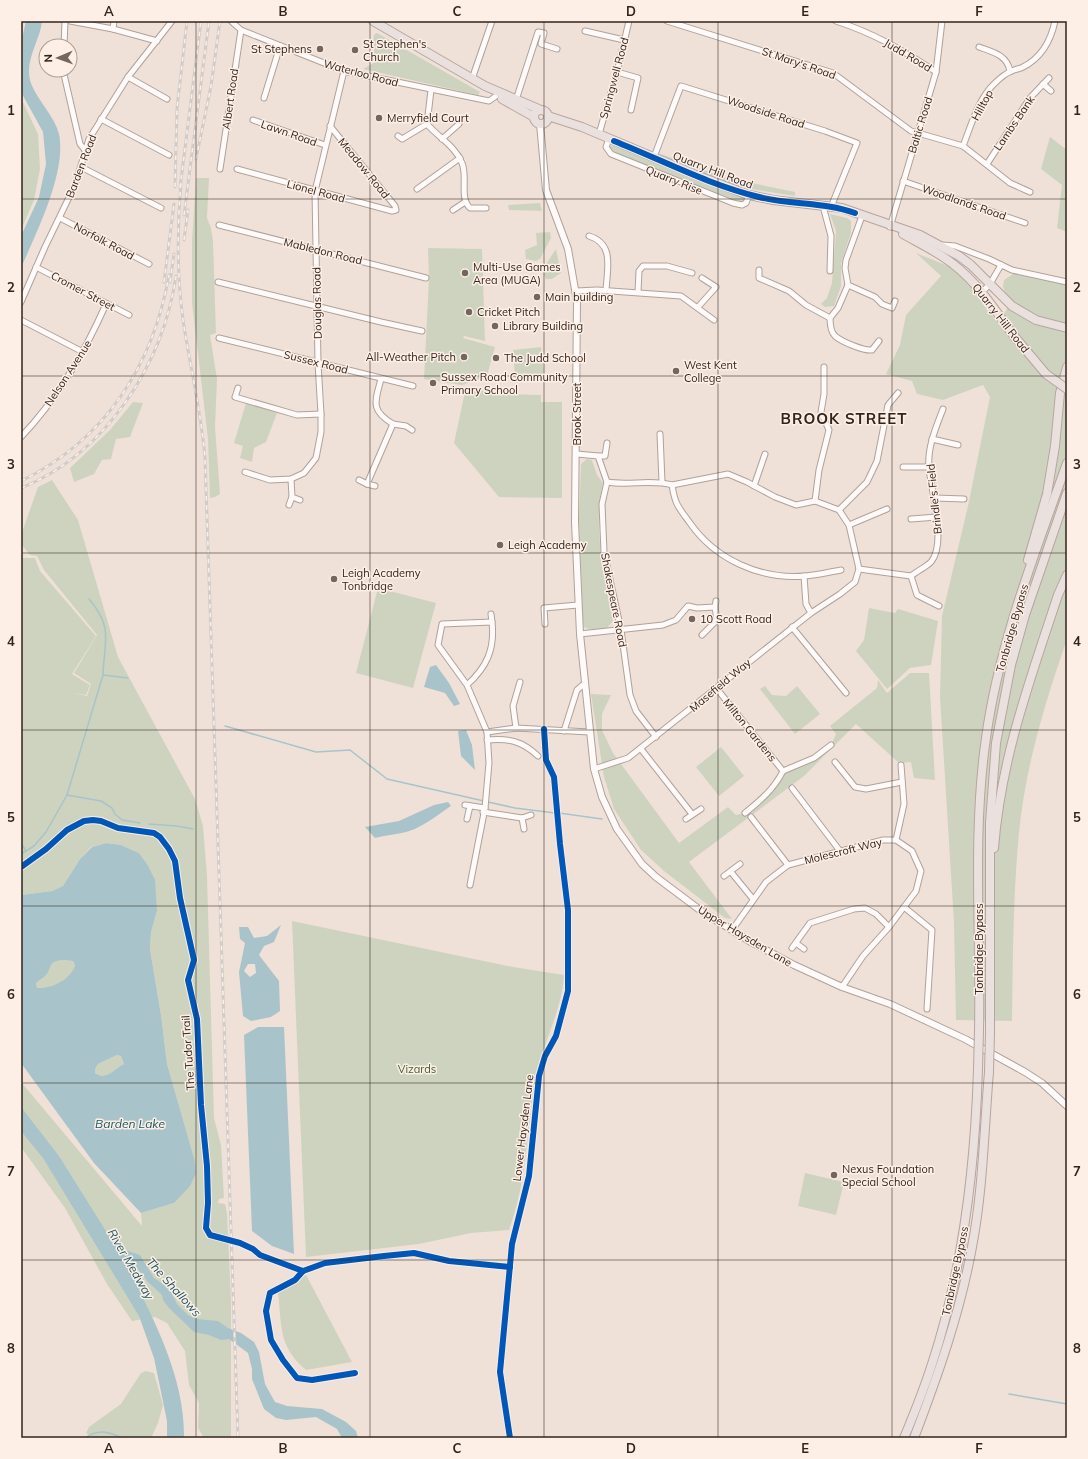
<svg xmlns="http://www.w3.org/2000/svg" width="1088" height="1459" viewBox="0 0 1088 1459" font-family="Mulish,sans-serif">
<style>
.green{fill:#ced3bf}
.water{fill:#a8c4ca;fill-rule:evenodd}
.lines{fill:none;stroke-linecap:round;stroke-linejoin:round}
.stream{stroke:#a8c4ca;stroke-width:1.5}
.minor-casing{stroke:#afa29a;stroke-width:7}
.tertiary-casing{stroke:#afa29a;stroke-width:8}
.trunk-casing{stroke:#b7a59f;stroke-width:10}
.minor{stroke:#fdfaf9;stroke-width:5}
.tertiary{stroke:#fdfaf9;stroke-width:6}
.trunk{stroke:#eae0de;stroke-width:8}
.rail-casing{stroke:#d1ccca;stroke-width:3}
.rail{stroke:#fdefe6;stroke-width:1.5;stroke-dasharray:4.5;stroke-linecap:butt}
.trunk-bridge-casing{stroke:#b7a59f;stroke-width:10;stroke-linecap:butt}
.trunk-bridge{stroke:#eae0de;stroke-width:8}
.cycleway-casing{stroke:#fdefe6;stroke-width:8}
.cycleway{stroke:#0057b8;stroke-width:6}
.grid{fill:none;stroke:#31241c;stroke-width:1;stroke-opacity:0.55}
.poi-dot{fill:#74665e;stroke:#fdefe6;stroke-width:1.5}
.labels{text-anchor:middle;dominant-baseline:central;stroke-width:3;stroke-linejoin:round;paint-order:stroke}
.poi-label{font-size:11px;fill:#31241c;stroke:#fdefe6;text-anchor:start}
.street-label{font-size:11px;fill:#31241c;stroke:#fdefe6}
.park-label{font-size:11px;fill:#3f5f2f;stroke:#fdefe6}
.water-label{font-size:12px;font-style:italic;fill:#165563;stroke:#fdefe6}
.district-label{font-size:15px;font-weight:bold;letter-spacing:1px;fill:#31241c;stroke:#fdefe6}
.neatline{fill:none;stroke:#31241c;stroke-width:1.5}
.grid-label{font-size:13px;text-anchor:middle;font-weight:bold;fill:#31241c}
</style>
<rect width="100%" height="100%" fill="#f0e1d8"/>
<g class="green">
<path d="M377 33 480 92 478 95 363 69 377 61C373 52 372 44 374 35Z"/>
<polygon points="21,98 38,134 40,169 34,200 21,230"/>
<polygon points="1050,137 1067,150 1067,232 1057,228 1062,185 1041,169"/>
<polygon points="613,145 743,197 744,201 741,202 612,152 609,147"/>
<polygon points="661,154 723,177 795,192 795,196 751,189 721,181 660,157"/>
<polygon points="196,178 209,178 207,218 211,228 213,241 216,333 210,335 217,379 215,427 220,494 215,497 210,498 208,439 192,303 192,241"/>
<polygon points="540,203 542,211 509,210 508,205"/>
<polygon points="830,214 847,218 851,221 851,233 841,263 841,286 834,306 825,307 821,304 827,298 832,283 836,231"/>
<polygon points="550,232 551,238 540,259 536,261 526,259 525,250 537,245 536,233"/>
<polygon points="428,248 482,249 485,341 464,336 463,338 495,347 486,379 482,378 462,385 424,379 429,278"/>
<polygon points="556,249 561,273 552,279 546,279 542,270"/>
<path d="M916 253C932 260 955 266 967 281 978 294 985 310 999 322L1008 307 1003 286 1004 280 1016 272 1067 284V646L1065 645C1044 706 1025 769 1019 833 1013 895 1013 958 1012 1021L956 1020 954 923 940 697 942 616 968 506 990 397 983 385 943 400 917 394 912 381 886 374 900 345 906 315 941 276Z"/>
<polygon points="541,347 544,377 515,378 513,350"/>
<polygon points="478,390 505,394 541,395 541,402 562,402 562,498 499,497 454,443 465,392"/>
<polygon points="133,402 143,403 130,437 116,439 111,459 102,460 94,474 74,482 70,468 110,430"/>
<polygon points="246,403 277,413 266,442 254,448 252,462 240,458 243,446 234,443"/>
<path d="M587 459 592 460 597 475 603 483C592 528 605 576 613 621L607 628C599 630 591 631 584 627L583 622 579 520 581 464Z"/>
<polygon points="52,480 78,520 118,657 195,799 203,826 207,876 214,1118 221,1145 224,1198 219,1199 218,1203 225,1204 227,1213 231,1300 231,1438 204,1438 198,1428 199,1403 189,1385 185,1351 167,1323 155,1317 132,1321 107,1284 65,1208 21,1147 21,1082 142,1226 141,1213 174,1203 194,1158 167,1064 161,1015 150,949 151,932 157,911 147,864 139,853 121,845 106,843 91,847 80,859 63,886 52,891 21,895 21,558 35,558 40,571 96,636 72,674 90,685 86,695 73,693 87,696 91,684 74,673 97,635 44,570 37,556 30,555 21,544 21,535 38,487"/>
<polygon points="378,588 436,603 413,688 356,673"/>
<polygon points="869,608 895,613 898,609 938,621 931,665 910,668 887,689 856,651 864,640"/>
<polygon points="910,673 929,673 935,780 914,778 911,762 899,763 856,724 804,776 689,862 732,919 725,918 664,871 641,850 614,809 604,777 591,694 611,695 602,714 602,730 613,753 679,843 728,807 736,815 745,813 776,784 786,772 831,745 836,734 830,726 877,688 878,680 887,693"/>
<polygon points="765,686 772,695 786,696 797,686 820,714 795,734 760,689"/>
<polygon points="721,747 744,776 719,796 696,767"/>
<path d="M292 921 513 967 564 975C562 1011 543 1042 536 1077 526 1130 528 1178 509 1230L471 1233 419 1244 306 1257Z"/>
<path d="M63 960 73 961 75 965C70 980 52 989 37 988L36 983C39 980 44 978 47 974 53 965 48 962 63 960Z"/>
<path d="M117 1055 121 1056 124 1064C114 1069 106 1081 95 1073V1069L98 1064Z"/>
<polygon points="805,1173 844,1182 836,1215 798,1206"/>
<path d="M305 1273 352 1362 306 1370C278 1346 282 1327 278 1292L292 1285Z"/>
<polygon points="146,1371 154,1373 163,1405 158,1423 151,1438 94,1438 86,1433 89,1427 121,1404 141,1373"/>
</g>
<g class="water">
<path d="M26 21H42C40 41 25 59 30 80 35 98 55 116 59 134 67 172 36 233 21 268V236L39 197 46 164 43 132 21 92V43Z"/>
<polygon points="436,665 449,683 460,704 454,706 445,693 424,687 430,667"/>
<polygon points="466,730 472,745 475,770 461,756 458,731"/>
<path d="M448 802 451 806C439 814 420 829 406 832 395 835 385 835 375 838L365 827 399 821 434 805Z"/>
<path d="M106 843 121 845 139 853 147 864 155 880 157 911 151 932 150 949 161 1015 167 1064 194 1158 196 1173 190 1186 174 1203 141 1213 94 1163 21 1063V895L52 891 63 886 80 859 92 847ZM63 960 73 961 75 965C71 979 52 989 37 988L36 983C39 980 44 978 47 974 53 965 48 962 63 960ZM117 1055 121 1056 124 1064C114 1069 106 1081 95 1073V1069L98 1064Z"/>
<path d="M281 925 274 942 264 946 259 955 279 981 280 1011 271 1017 251 1021 243 1016 239 972 245 943 240 939 239 927H248L254 938 267 936ZM248 964H255L256 973 250 977 244 971Z"/>
<polygon points="258,1027 284,1027 294,1254 272,1246 252,1231 244,1035"/>
<path d="M21 1107 59 1156 109 1236 125 1250 140 1255 154 1278 169 1288 177 1304 188 1315 197 1319 218 1321 228 1328 241 1333 254 1342 259 1352 265 1384 275 1402 287 1406 322 1409 346 1422 356 1431 358 1438H342L337 1429 316 1417 286 1420 276 1418 264 1409 252 1379V1369L248 1353 229 1339 221 1340 209 1335 194 1332 169 1308 163 1300 162 1295 148 1282 135 1265 127 1261V1266C154 1320 185 1377 184 1438H167V1421L154 1358 139 1316 43 1158 21 1131Z"/>
</g>
<g class="lines">
<g class="stream">
<path d="M89 599C114 628 104 642 103 675"/>
<polyline points="225,726 316,752 350,750 387,779 484,801"/>
<polyline points="67,795 101,801 112,808 115,814 122,820 140,823"/>
<polyline points="488,802 515,808 555,813"/>
<polyline points="559,813 602,819"/>
<polyline points="149,824 177,826 193,829"/>
<polyline points="21,843 26,851"/>
<polyline points="21,854 34,846 46,832 67,795 103,675 128,678"/>
<polyline points="1009,1394 1067,1404"/>
<path d="M85 1438C99 1428 108 1432 123 1438"/>
</g>
<g class="minor-casing">
<g id="minor">
<polyline points="70,21 113,29 157,41"/>
<polyline points="231,21 241,30 344,71 489,101 496,96"/>
<path d="M667 21 833 73 911 131 963 146C971 126 978 99 994 84 999 79 1006 73 1012 71 1015 69 1020 69 1023 67 1041 58 1051 40 1055 21"/>
<path d="M836 21C873 33 903 50 936 72"/>
<polyline points="113,29 114,21"/>
<polyline points="585,31 624,40"/>
<polyline points="64,46 65,21"/>
<path d="M979 47C993 52 1007 55 1010 71"/>
<polyline points="63,70 80,144 85,150"/>
<polyline points="617,72 638,78 631,110"/>
<polyline points="128,77 167,99"/>
<polyline points="472,79 492,21"/>
<polyline points="1043,84 1051,91"/>
<path d="M431 90 427 124C439 138 455 146 462 163 468 177 459 198 470 208H486"/>
<polyline points="264,98 280,46"/>
<polyline points="516,100 538,32 544,33 541,44 557,49"/>
<polyline points="101,119 169,155"/>
<polyline points="253,120 325,145"/>
<polyline points="599,134 617,72 629,21"/>
<polyline points="398,136 402,139 427,124"/>
<polyline points="442,139 459,124"/>
<polyline points="609,139 606,147 611,154 733,203 742,205 746,203 749,195"/>
<polyline points="963,146 1010,183 1030,192"/>
<polyline points="654,157 681,86 825,131 857,143 831,207"/>
<polyline points="987,164 1030,98 1049,78"/>
<polyline points="81,167 161,208"/>
<polyline points="220,169 241,30"/>
<polyline points="237,169 392,211 396,210 395,206 330,126"/>
<polyline points="903,181 1025,223"/>
<polyline points="417,189 460,158"/>
<polyline points="823,206 831,236 830,271"/>
<polyline points="453,210 465,202"/>
<polyline points="60,218 149,264"/>
<polyline points="219,225 426,278"/>
<polyline points="890,227 936,72 942,21"/>
<path d="M589 236C615 244 607 269 606 291"/>
<polyline points="942,245 955,246 989,259 1012,270 1067,282"/>
<polyline points="36,267 129,315"/>
<polyline points="759,270 759,278 789,291 806,305 830,318 838,308 848,285 845,268 846,260 862,216"/>
<polyline points="218,282 381,322 422,331"/>
<polyline points="848,285 875,297 882,304 892,308 895,301"/>
<polyline points="576,291 597,290 681,296 714,320"/>
<polyline points="638,292 639,271 643,266 667,266 692,273"/>
<polyline points="982,292 990,284 1001,265"/>
<polyline points="21,302 45,247 75,185 89,139 128,77 172,21"/>
<polyline points="698,307 716,287 702,278"/>
<path d="M830 318C830 324 831 332 835 336 842 342 864 351 872 350L879 341"/>
<polyline points="21,320 83,352"/>
<polyline points="219,338 413,386"/>
<polyline points="238,388 235,397 297,415 321,414"/>
<polyline points="393,424 406,426 412,430"/>
<polyline points="660,434 662,482"/>
<path d="M21 437C58 398 85 352 106 304"/>
<polyline points="932,439 958,445"/>
<polyline points="577,454 598,456 607,482 602,504 604,552 621,630 630,695 636,711 656,737"/>
<polyline points="598,456 605,456 607,443"/>
<polyline points="903,467 929,467"/>
<polyline points="245,472 270,480 291,479 304,473 316,458 321,432 321,414 318,363 315,191 344,71"/>
<polyline points="291,479 292,497 300,500"/>
<path d="M359 480 367 484 393 424C370 410 375 402 381 379"/>
<path d="M607 482C629 486 651 479 672 485 675 505 679 508 690 523 715 559 760 580 805 576 817 575 829 572 841 570"/>
<polyline points="367,484 375,486"/>
<polyline points="672,485 728,474 747,482 775,497 796,505 815,501 839,510 849,525 859,569 855,582 840,594 811,613"/>
<polyline points="754,486 765,454"/>
<polyline points="935,498 964,499"/>
<polyline points="815,501 819,470 829,430 821,412 824,394 824,367"/>
<polyline points="289,505 292,497"/>
<polyline points="839,510 867,482 877,461 888,405 898,393"/>
<polyline points="911,519 937,517"/>
<polyline points="849,525 887,509"/>
<path d="M859 569 911 576C917 571 926 567 931 562 947 543 931 490 929 468 927 448 936 427 943 409"/>
<polyline points="911,576 917,595 939,606"/>
<polyline points="715,607 716,601"/>
<polyline points="491,614 492,622"/>
<polyline points="545,624 544,608 578,605"/>
<polyline points="792,627 846,693"/>
<polyline points="580,634 663,625 676,620 688,606 697,608 715,607 717,620 702,635"/>
<path d="M467 685C487 667 495 649 492 622L442 624 438 645 467 685 487 732 489 763 485 808 470 885"/>
<polyline points="717,689 783,771"/>
<polyline points="516,728 513,706 520,682"/>
<polyline points="564,731 577,690 584,684"/>
<polyline points="487,732 516,728 589,732"/>
<path d="M487 740C509 738 522 741 538 756"/>
<polyline points="641,749 692,814"/>
<polyline points="835,762 855,787 866,789 902,782"/>
<polyline points="594,769 628,758 811,613 806,604 804,576"/>
<polyline points="792,788 840,851"/>
<polyline points="465,805 485,808"/>
<polyline points="483,812 522,818 531,815"/>
<path d="M745 813C761 800 774 789 783 771L814 758 831 745"/>
<polyline points="751,817 788,865"/>
<polyline points="522,818 524,829"/>
<polyline points="467,819 470,806"/>
<polyline points="686,819 701,809"/>
<polyline points="896,840 904,804 901,765"/>
<polyline points="731,872 753,899"/>
<polyline points="724,876 740,864"/>
<polyline points="904,907 932,930 927,1009"/>
<polyline points="732,930 766,882 788,865 883,840 896,840 912,851 921,871 916,891 889,927 863,956 842,987"/>
<polyline points="796,943 804,949"/>
<polyline points="792,948 810,923 854,909 865,908 876,914 889,927"/>
<polyline points="510,1438 500,1372 512,1244 529,1176 539,1076 545,1056 556,1036 568,991 568,910 560,844 554,777 546,760 544,729"/>
</g>
</g>
<g class="tertiary-casing">
<polyline id="tertiary" points="540,124 546,190 568,249 577,301 575,522 580,634 594,769 602,797 617,829 642,864 656,877 700,910 751,942 794,965 842,987 890,1004 965,1039 1025,1072 1042,1083 1067,1106"/>
</g>
<g class="trunk-casing">
<g id="trunk">
<polyline points="373,21 485,86 541,110"/>
<polyline points="502,99 534,117"/>
<circle cx="541" cy="117" r="7"/>
<polyline points="548,116 582,127 701,177 749,195 773,200 842,208 920,235 959,256 971,265 1012,306 1036,320 1067,328"/>
<path d="M903 234C919 243 938 252 953 264 978 283 995 310 1014 336"/>
<polyline points="1028,560 1047,494 1055,446 1060,393 1067,367"/>
<path d="M994 848C1001 758 1030 680 1058 595L1067 575"/>
<path d="M979 1031C981 934 972 834 986 738 999 643 1035 553 1067 463"/>
<polyline points="990,1032 990,823 996,743 1011,665 1025,615 1067,493"/>
<path d="M904 1438C914 1414 924 1389 932 1364 963 1270 975 1168 978 1069"/>
<path d="M914 1438C938 1375 960 1313 972 1247 983 1190 984 1131 989 1072"/>
</g>
</g>
<use href="#minor" class="minor"/>
<use href="#tertiary" class="tertiary"/>
<use href="#trunk" class="trunk"/>
<g class="rail-casing">
<g id="rail">
<polyline points="196,159 211,86 220,21"/>
<path d="M181 183C177 228 177 275 183 320 190 366 201 411 205 458L238 1438"/>
<polyline points="175,187 177,108 187,21"/>
<polyline points="180,188 201,21"/>
<polyline points="184,215 209,21"/>
<polyline points="184,240 188,210"/>
<polyline points="164,282 174,204"/>
<polyline points="170,282 174,254"/>
<path d="M21 481C105 440 153 366 169 275"/>
<path d="M21 488C106 454 163 364 176 276"/>
</g>
</g>
<use href="#rail" class="rail"/>
<g class="trunk-bridge-casing">
<g id="trunk-bridge">
<polyline points="1014,336 1046,374 1067,389"/>
<polyline points="978,1069 979,1031"/>
<polyline points="989,1072 990,1032"/>
</g>
</g>
<use href="#trunk-bridge" class="trunk-bridge"/>
<g class="cycleway-casing">
<g id="cycleway">
<path d="M614 141C662 160 709 185 759 197 791 205 825 202 855 213"/>
<polyline points="21,867 46,849 67,830 84,821 93,820 101,821 118,828 154,833 160,837 169,849 175,861 180,898 194,960 188,980 197,1019 201,1105 207,1166 208,1203 206,1228 210,1235 240,1243 253,1249 260,1255 303,1271"/>
<polyline points="355,1373 312,1380 297,1378 283,1360 271,1340 266,1311 270,1293 295,1280 303,1271 325,1263 384,1256 414,1253 449,1261 510,1267"/>
<polyline points="510,1438 500,1372 512,1244 529,1176 539,1076 545,1056 556,1036 568,991 568,910 560,844 554,777 546,760 544,729"/>
</g>
</g>
<use href="#cycleway" class="cycleway"/>
</g>
<path class="grid" d="M196 21V1438M370 21V1438M544 21V1438M718 21V1438M892 21V1438M21 199H1067M21 376H1067M21 553H1067M21 730H1067M21 906H1067M21 1083H1067M21 1260H1067"/>
<g class="poi-dot">
<circle cx="320" cy="49" r="4"/>
<circle cx="355" cy="50" r="4"/>
<circle cx="379" cy="118" r="4"/>
<circle cx="465" cy="273" r="4"/>
<circle cx="537" cy="297" r="4"/>
<circle cx="469" cy="312" r="4"/>
<circle cx="495" cy="326" r="4"/>
<circle cx="464" cy="357" r="4"/>
<circle cx="496" cy="358" r="4"/>
<circle cx="676" cy="371" r="4"/>
<circle cx="433" cy="383" r="4"/>
<circle cx="500" cy="545" r="4"/>
<circle cx="334" cy="579" r="4"/>
<circle cx="692" cy="619" r="4"/>
<circle cx="834" cy="1175" r="4"/>
</g>
<g class="labels">
<g class="poi-label">
<text x="363" y="44">St Stephen's<tspan x="363" dy="13">Church</tspan></text>
<text x="312" y="49" text-anchor="end">St Stephens</text>
<text x="387" y="118">Merryfield Court</text>
<text x="473" y="267">Multi-Use Games<tspan x="473" dy="13">Area (MUGA)</tspan></text>
<text x="545" y="297">Main building</text>
<text x="477" y="312">Cricket Pitch</text>
<text x="503" y="326">Library Building</text>
<text x="456" y="357" text-anchor="end">All-Weather Pitch</text>
<text x="504" y="358">The Judd School</text>
<text x="684" y="365">West Kent<tspan x="684" dy="13">College</tspan></text>
<text x="441" y="377">Sussex Road Community<tspan x="441" dy="13">Primary School</tspan></text>
<text x="508" y="545">Leigh Academy</text>
<text x="342" y="573">Leigh Academy<tspan x="342" dy="13">Tonbridge</tspan></text>
<text x="700" y="619">10 Scott Road</text>
<text x="842" y="1169">Nexus Foundation<tspan x="842" dy="13">Special School</tspan></text>
</g>
<g class="street-label">
<text transform="translate(908 55) rotate(31)">Judd Road</text>
<text transform="translate(799 63) rotate(19)">St Mary's Road</text>
<text transform="translate(361 73) rotate(15)">Waterloo Road</text>
<text transform="translate(614 78) rotate(-75)">Springwell Road</text>
<text transform="translate(230 99) rotate(-82)">Albert Road</text>
<text transform="translate(982 105) rotate(-62)">Hilltop</text>
<text transform="translate(766 112) rotate(18)">Woodside Road</text>
<text transform="translate(1014 123) rotate(-56)">Lambs Bank</text>
<text transform="translate(920 125) rotate(-73)">Baltic Road</text>
<text transform="translate(289 133) rotate(19)">Lawn Road</text>
<text transform="translate(81 166) rotate(-69)">Barden Road</text>
<text transform="translate(364 168) rotate(51)">Meadow Road</text>
<text transform="translate(713 170) rotate(21)">Quarry Hill Road</text>
<text transform="translate(674 180) rotate(22)">Quarry Rise</text>
<text transform="translate(316 191) rotate(15)">Lionel Road</text>
<text transform="translate(964 202) rotate(19)">Woodlands Road</text>
<text transform="translate(104 241) rotate(28)">Norfolk Road</text>
<text transform="translate(323 251) rotate(14)">Mabledon Road</text>
<text transform="translate(83 291) rotate(28)">Cromer Street</text>
<text transform="translate(317 303) rotate(-91)">Douglas Road</text>
<text transform="translate(1001 318) rotate(52)">Quarry Hill Road</text>
<text transform="translate(316 362) rotate(14)">Sussex Road</text>
<text transform="translate(68 373) rotate(-57)">Nelson Avenue</text>
<text transform="translate(577 414) rotate(-90)">Brook Street</text>
<text transform="translate(934 499) rotate(-96)">Brindle's Field</text>
<text transform="translate(614 600) rotate(79)">Shakespeare Road</text>
<text transform="translate(1012 628) rotate(-74)">Tonbridge Bypass</text>
<text transform="translate(720 685) rotate(-40)">Masefield Way</text>
<text transform="translate(750 730) rotate(51)">Milton Gardens</text>
<text transform="translate(843 851) rotate(-14)">Molescroft Way</text>
<text transform="translate(745 936) rotate(31)">Upper Haysden Lane</text>
<text transform="translate(979 949) rotate(-90)">Tonbridge Bypass</text>
<text transform="translate(188 1053) rotate(-94)">The Tudor Trail</text>
<text transform="translate(523 1128) rotate(-83)">Lower Haysden Lane</text>
<text transform="translate(955 1271) rotate(-78)">Tonbridge Bypass</text>
</g>
<g class="park-label">
<text x="417" y="1069">Vizards</text>
</g>
<g class="water-label">
<text x="130" y="1123">Barden Lake</text>
<text transform="translate(131 1264) rotate(60)">River Medway</text>
<text transform="translate(174 1287) rotate(48)">The Shallows</text>
</g>
<g class="district-label">
<text x="844" y="418">BROOK STREET</text>
</g>
</g>
<rect width="1088" height="1459" fill="none" stroke="#fdefe6" stroke-width="44"/>
<g transform="translate(58 58) rotate(268)"><circle r="19" fill="#fdefe6" stroke="#ab9e95"/>
<path d="M0-3L7 15L0 10L-7 15Z" fill="#74665e"/>
<text y="-6" font-size="11" font-weight="bold" text-anchor="middle" fill="#31241c">N</text>
</g>
<rect x="22" y="22" width="1044" height="1415" class="neatline"/>
<g class="grid-label">
<text x="109" y="16">A</text>
<text x="283" y="16">B</text>
<text x="457" y="16">C</text>
<text x="631" y="16">D</text>
<text x="805" y="16">E</text>
<text x="979" y="16">F</text>
<text x="11" y="115">1</text>
<text x="1077" y="115">1</text>
<text x="11" y="292">2</text>
<text x="1077" y="292">2</text>
<text x="11" y="469">3</text>
<text x="1077" y="469">3</text>
<text x="11" y="646">4</text>
<text x="1077" y="646">4</text>
<text x="11" y="822">5</text>
<text x="1077" y="822">5</text>
<text x="11" y="999">6</text>
<text x="1077" y="999">6</text>
<text x="11" y="1176">7</text>
<text x="1077" y="1176">7</text>
<text x="11" y="1353">8</text>
<text x="1077" y="1353">8</text>
<text x="109" y="1453">A</text>
<text x="283" y="1453">B</text>
<text x="457" y="1453">C</text>
<text x="631" y="1453">D</text>
<text x="805" y="1453">E</text>
<text x="979" y="1453">F</text>
</g>
</svg>
